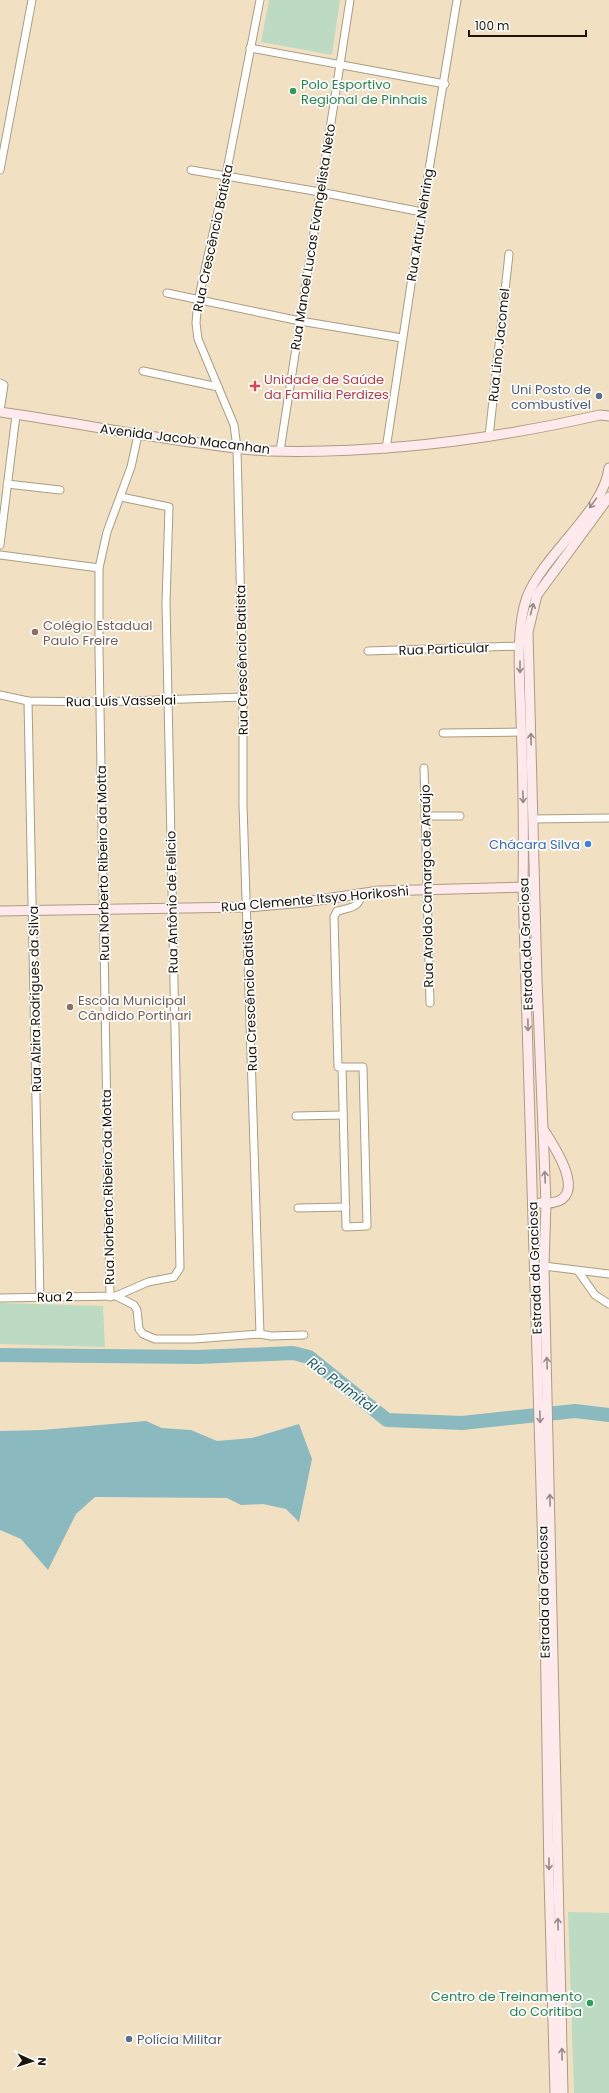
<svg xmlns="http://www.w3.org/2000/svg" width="609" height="2093" viewBox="0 0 609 2093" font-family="Poppins,sans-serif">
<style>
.green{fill:#bcdbc2}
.water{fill:#8ab9bf}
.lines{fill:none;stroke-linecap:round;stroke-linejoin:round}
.river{stroke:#8ab9bf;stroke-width:14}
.street-casing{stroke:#ac9c80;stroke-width:9}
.secondary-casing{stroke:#ac9c80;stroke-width:11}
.street{stroke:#fff;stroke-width:7}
.secondary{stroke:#fee9ed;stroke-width:9}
.oneway{stroke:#978986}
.leisure-dot{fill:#2e9e5b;stroke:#fff;stroke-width:1.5}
.health-dot{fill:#e0444e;stroke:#fff;stroke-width:1.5}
.service-dot{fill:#5c6f8a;stroke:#fff;stroke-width:1.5}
.education-dot{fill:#8d6e63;stroke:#fff;stroke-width:1.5}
.shop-dot{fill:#3f7fe0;stroke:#fff;stroke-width:1.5}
.labels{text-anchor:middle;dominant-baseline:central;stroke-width:3.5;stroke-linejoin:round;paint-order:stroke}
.leisure-label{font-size:13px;fill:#27864d;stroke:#fff;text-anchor:start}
.street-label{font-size:13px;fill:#1a1409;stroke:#fff}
.health-label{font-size:13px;fill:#be3a42;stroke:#fff;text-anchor:start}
.service-label{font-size:13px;fill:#4e5e75;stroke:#fff;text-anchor:end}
.education-label{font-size:13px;fill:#785e54;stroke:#fff;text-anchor:start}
.shop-label{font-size:13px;fill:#366cbe;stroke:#fff;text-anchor:end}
.water-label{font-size:14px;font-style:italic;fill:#1e5e65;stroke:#fff}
</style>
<rect width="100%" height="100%" fill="#f2e0c3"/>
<g class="green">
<polygon points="269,0 340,0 332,55 261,42"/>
<polygon points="0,1303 103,1306 105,1347 0,1344"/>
<polygon points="568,1912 609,1913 609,2093 574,2093"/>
</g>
<polygon class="water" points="146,1421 162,1428 191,1430 217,1441 252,1438 299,1424 312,1459 299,1522 286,1509 263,1504 241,1505 227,1498 95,1497 76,1514 48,1570 21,1539 0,1530 0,1431 42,1430"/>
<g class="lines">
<polyline class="river" points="0,1355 198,1357 293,1353 309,1357 387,1420 462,1423 575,1411 609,1415"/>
<g class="street-casing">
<g id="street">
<polyline points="260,0 226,175 198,301 196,323 198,339 234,425 237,448 243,697 243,805 260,1334"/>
<polyline points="250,48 445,84"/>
<polyline points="0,170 32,0"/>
<polyline points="191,170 320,192 422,212"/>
<polyline points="167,293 300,321 402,338"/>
<polyline points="143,371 218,387"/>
<polyline points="0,383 4,385 0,411"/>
<polyline points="489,437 509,254"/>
<polyline points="386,449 422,212 457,0"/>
<polyline points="280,451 350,0"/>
<polyline points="7,484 60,490"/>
<polyline points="0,545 16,415"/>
<polyline points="0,555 99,568"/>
<polyline points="368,651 520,646"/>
<polyline points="0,695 28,701 100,702 243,697"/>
<polyline points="28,701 40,1298"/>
<polyline points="443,733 522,732"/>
<polyline points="424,768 430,1003"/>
<polyline points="425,816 460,816"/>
<polyline points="533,819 609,818"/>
<path d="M342 1067 346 1227 367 1226 363 1067H338L334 917 337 911C349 908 360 908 361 894"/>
<polyline points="296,1116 343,1115"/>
<polyline points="298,1208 346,1207"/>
<polyline points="544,1266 609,1274"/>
<polyline points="578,1271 595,1295 609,1304"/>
<polyline points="116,1296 134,1305 137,1310 139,1329 143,1334 155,1339 194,1339 260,1334 271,1336 304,1335"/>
<polyline points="110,1297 99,650 99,568 107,532 131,467 138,435"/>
<polyline points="0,1298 116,1296 148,1282 174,1277 180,1268 166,603 169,507 121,497"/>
</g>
</g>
<g class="secondary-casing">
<g id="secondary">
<path d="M0 412C63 421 126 433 190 442 216 445 242 450 268 451 380 454 491 440 600 415L609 416"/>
<polyline points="0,911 247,907 305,902 379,891 527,887"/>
<path d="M540 1203C594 1207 557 1150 543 1129"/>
<path d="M555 2093 549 1877 545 1620 523 888C524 831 523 775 521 718 520 683 515 630 527 597 544 554 604 511 609 468"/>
<polyline points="563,2093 544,1266 546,1203 537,980 528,632 537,595 609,497"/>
</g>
</g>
<use href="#street" class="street"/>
<use href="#secondary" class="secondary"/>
</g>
<defs><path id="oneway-shaft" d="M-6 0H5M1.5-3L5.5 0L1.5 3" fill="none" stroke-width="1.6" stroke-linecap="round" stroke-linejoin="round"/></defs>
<g class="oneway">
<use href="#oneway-shaft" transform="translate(593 503) rotate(126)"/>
<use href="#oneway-shaft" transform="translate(532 609) rotate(-75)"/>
<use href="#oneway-shaft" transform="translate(520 667) rotate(90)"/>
<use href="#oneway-shaft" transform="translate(531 739) rotate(-91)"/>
<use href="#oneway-shaft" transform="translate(523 797) rotate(88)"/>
<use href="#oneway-shaft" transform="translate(528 1025) rotate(89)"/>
<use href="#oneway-shaft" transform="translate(545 1177) rotate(-93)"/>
<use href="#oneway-shaft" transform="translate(547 1363) rotate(-92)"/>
<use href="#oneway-shaft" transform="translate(540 1417) rotate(88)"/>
<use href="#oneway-shaft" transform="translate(550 1500) rotate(-91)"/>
<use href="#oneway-shaft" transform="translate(549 1864) rotate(90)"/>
<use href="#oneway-shaft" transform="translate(558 1924) rotate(-91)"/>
<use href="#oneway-shaft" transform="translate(562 2054) rotate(-91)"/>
</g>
<g class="leisure-dot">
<circle cx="293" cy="91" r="4"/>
<circle cx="590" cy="2003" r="4"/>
</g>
<path class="health-dot" d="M253 380h4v4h4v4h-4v4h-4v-4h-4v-4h4z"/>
<g class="service-dot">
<circle cx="599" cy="396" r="4"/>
<circle cx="129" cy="2039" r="4"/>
</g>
<g class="education-dot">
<circle cx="35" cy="632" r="4"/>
<circle cx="70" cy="1007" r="4"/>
</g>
<circle class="shop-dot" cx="588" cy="844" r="4"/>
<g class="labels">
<g class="leisure-label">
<text x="301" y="84">Polo Esportivo<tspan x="301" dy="15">Regional de Pinhais</tspan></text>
<text x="582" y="1996" text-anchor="end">Centro de Treinamento<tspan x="582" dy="15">do Coritiba</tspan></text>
</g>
<g class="street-label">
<text transform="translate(420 225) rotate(-81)">Rua Artur Nehring</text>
<text transform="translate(313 237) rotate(-81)">Rua Manoel Lucas Evangelista Neto</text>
<text transform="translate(213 238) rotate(-78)">Rua Crescêncio Batista</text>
<text transform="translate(499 345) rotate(-84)">Rua Lino Jacomel</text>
<text transform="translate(185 439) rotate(7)">Avenida Jacob Macanhan</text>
<text transform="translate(444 649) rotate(-2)">Rua Particular</text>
<text transform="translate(242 660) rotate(-91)">Rua Crescêncio Batista</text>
<text transform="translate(121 701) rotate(-1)">Rua Luís Vasselai</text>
<text transform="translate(103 863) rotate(-91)">Rua Norberto Ribeiro da Motta</text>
<text transform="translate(427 886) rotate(-91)">Rua Aroldo Camargo de Araújo</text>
<text transform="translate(315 899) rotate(-5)">Rua Clemente Itsyo Horikoshi</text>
<text transform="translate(172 902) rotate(-91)">Rua Antônio de Felício</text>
<text transform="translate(526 944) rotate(-92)">Estrada da Graciosa</text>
<text transform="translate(250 996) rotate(-92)">Rua Crescêncio Batista</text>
<text transform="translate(35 999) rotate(-91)">Rua Alzira Rodrigues da Silva</text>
<text transform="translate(108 1187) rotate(-91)">Rua Norberto Ribeiro da Motta</text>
<text transform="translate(535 1268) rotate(-92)">Estrada da Graciosa</text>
<text transform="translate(55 1297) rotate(-1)">Rua 2</text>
<text transform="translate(544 1592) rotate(-91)">Estrada da Graciosa</text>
</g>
<g class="health-label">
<text x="264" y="379">Unidade de Saúde<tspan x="264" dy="15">da Família Perdizes</tspan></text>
</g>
<g class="service-label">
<text x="591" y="389">Uni Posto de<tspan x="591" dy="15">combustível</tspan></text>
<text x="137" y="2039" text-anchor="start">Polícia Militar</text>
</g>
<g class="education-label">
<text x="43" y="625">Colégio Estadual<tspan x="43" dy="15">Paulo Freire</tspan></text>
<text x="78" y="1000">Escola Municipal<tspan x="78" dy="15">Cândido Portinari</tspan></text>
</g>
<g class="shop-label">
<text x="580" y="844">Chácara Silva</text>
</g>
<g class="water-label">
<text transform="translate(342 1385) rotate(37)">Rio Palmital</text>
</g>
</g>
<g transform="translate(32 2061) rotate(93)" stroke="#ffffff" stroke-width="3" paint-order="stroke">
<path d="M0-3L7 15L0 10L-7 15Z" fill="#1a1409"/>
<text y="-6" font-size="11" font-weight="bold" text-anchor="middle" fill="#1a1409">N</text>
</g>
<path d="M469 30v6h117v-6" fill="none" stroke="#1a1409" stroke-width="2"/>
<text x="475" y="30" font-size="12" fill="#1a1409" stroke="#ffffff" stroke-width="3" paint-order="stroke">100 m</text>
</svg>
